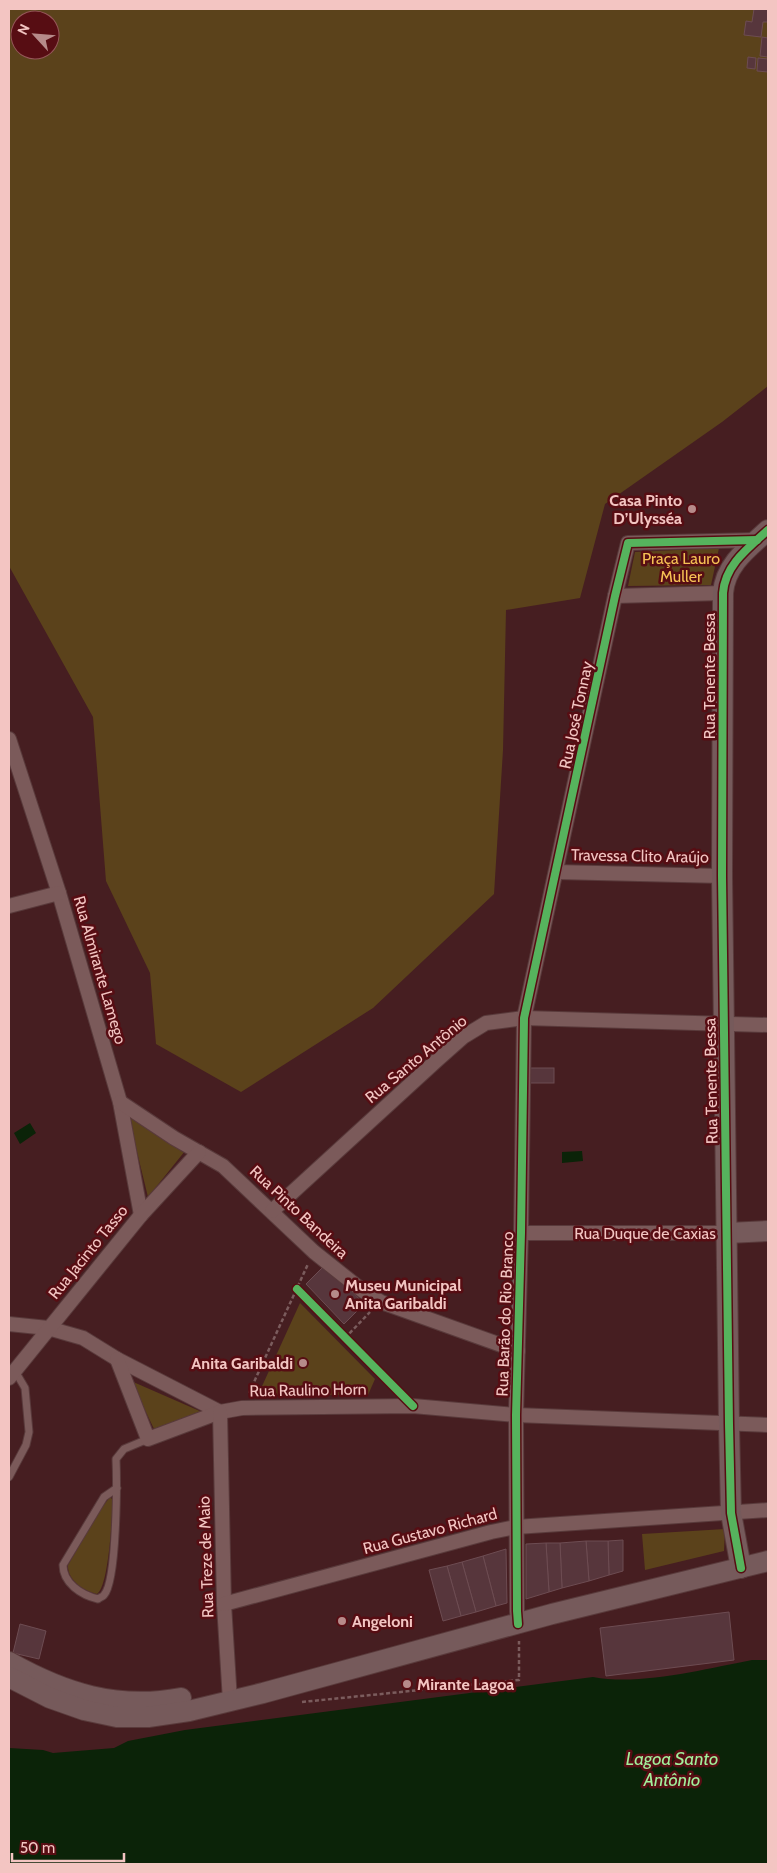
<svg xmlns="http://www.w3.org/2000/svg" width="777" height="1873" viewBox="0 0 777 1873" font-family="Cabin,sans-serif">
<style>
.green{fill:#5b421b;fill-rule:evenodd}
.water{fill:#0b2308}
.building{fill:#57363c;stroke:#6d4c52}
.lines{fill:none;stroke-linecap:round;stroke-linejoin:round}
.lane-casing{stroke:#593a3b;stroke-width:9}
.street-casing{stroke:#593a3b;stroke-width:16}
.secondary-casing{stroke:#593a3b;stroke-width:22}
.path{stroke:#7b5c5d;stroke-width:2.5;stroke-dasharray:4 2.5;stroke-linecap:butt}
.lane{stroke:#7b5a5a;stroke-width:7}
.street{stroke:#7b5a5a;stroke-width:14}
.secondary{stroke:#765a5b;stroke-width:20}
.cycleway-casing{stroke:#570d13;stroke-width:11}
.cycleway{stroke:#56b35d;stroke-width:8}
.poi-dot{fill:#b68b8a;stroke:#570d13;stroke-width:2}
.labels{text-anchor:middle;dominant-baseline:central;stroke-width:5;stroke-linejoin:round;paint-order:stroke}
.poi-label{font-size:16px;font-weight:bold;fill:#f3c5c2;stroke:#570d13;text-anchor:start}
.park-label{font-size:16px;fill:#f5c054;stroke:#570d13}
.street-label{font-size:16px;fill:#f3c5c2;stroke:#570d13}
.water-label{font-size:18px;font-style:italic;fill:#a1f09b;stroke:#570d13}
</style>
<rect width="100%" height="100%" fill="#461e21"/>
<g class="green">
<path d="M9 9H768V386L722 422 605 504 580 598 506 610 503 750 494 894 373 1008 241 1092 156 1044 150 973 106 881 93 717 9 566ZM20 20H50V50H20Z"/>
<polygon points="719,548 711,585 628,586 635,552"/>
<polygon points="128,1115 160,1137 185,1151 148,1197"/>
<polygon points="300,1303 375,1379 368,1395 258,1395"/>
<polygon points="131,1381 202,1412 156,1433"/>
<path d="M110 1497 113 1500C112 1516 109 1586 97 1594 84 1591 67 1580 68 1565L100 1510Z"/>
<polygon points="725,1529 724,1551 645,1570 642,1534"/>
</g>
<g class="water">
<polygon points="30,1123 36,1133 20,1144 14,1133"/>
<polygon points="582,1151 583,1161 562,1163 562,1152"/>
<path d="M752 1660H768V1864H9V1748L43 1750 53 1753 114 1748 128 1741 185 1730 593 1677C640 1686 705 1669 752 1660Z"/>
</g>
<g class="building">
<polygon points="754,9 768,9 768,22 763,22 761,37 744,35 746,21 752,22"/>
<polygon points="762,37 768,38 768,57 760,56"/>
<polygon points="748,57 756,58 755,69 747,68"/>
<polygon points="758,58 768,59 768,72 757,71"/>
<rect x="530" y="1068" width="24" height="15"/>
<polygon points="326,1264 364,1304 344,1324 306,1284"/>
<polygon points="623,1540 623,1571 609,1575 608,1541"/>
<polygon points="586,1541 608,1541 609,1575 589,1581"/>
<polygon points="586,1541 589,1581 562,1588 560,1543"/>
<polygon points="546,1543 560,1543 562,1588 549,1592"/>
<polygon points="546,1543 549,1592 526,1599 526,1544"/>
<polygon points="506,1549 507,1603 496,1606 483,1556"/>
<polygon points="483,1556 496,1606 476,1612 462,1562"/>
<polygon points="462,1562 476,1612 461,1616 447,1566"/>
<polygon points="447,1566 461,1616 443,1621 429,1570"/>
<polygon points="729,1612 734,1660 606,1676 600,1628"/>
<polygon points="20,1624 46,1631 39,1659 13,1653"/>
</g>
<g class="lines">
<g class="lane-casing">
<g id="lane">
<polyline points="9,1477 26,1445 29,1432 25,1388 15,1371"/>
<path d="M117 1488 104 1497 63 1565C63 1583 81 1595 98 1599 100 1597 103 1597 104 1595 117 1581 117 1481 116 1459L124 1449 148 1439"/>
</g>
</g>
<g class="street-casing">
<g id="street">
<polyline points="615,596 723,593"/>
<polyline points="9,739 59,893 120,1102 141,1215"/>
<polyline points="556,872 722,876"/>
<polyline points="9,906 59,893"/>
<polyline points="120,1102 174,1138 223,1166 314,1252 363,1291 381,1302 518,1351"/>
<polyline points="272,1211 437,1060 463,1037 486,1023 524,1018 768,1025"/>
<polyline points="521,1233 728,1233"/>
<polyline points="9,1324 48,1328 83,1338 117,1359 220,1412"/>
<polyline points="117,1359 148,1439 220,1412 242,1408 413,1406 516,1415 768,1425"/>
<polyline points="9,1378 141,1215 199,1152"/>
<polyline points="220,1412 224,1604 230,1701"/>
<polyline points="224,1604 491,1532 516,1527 768,1510"/>
<polyline points="518,1624 517,1611 516,1415 521,1233 524,1018 615,596 628,543 757,540"/>
</g>
</g>
<g class="secondary-casing">
<g id="secondary">
<polyline points="728,1233 768,1231"/>
<path d="M741 1568 731 1513 729 1424 722 876 723 593C725 565 748 548 768 530"/>
<path d="M9 1662C64 1693 117 1710 181 1698"/>
<polyline points="9,1677 50,1698 84,1710 117,1717 148,1717 189,1711 263,1693 552,1614 768,1561"/>
</g>
</g>
<g class="path">
<polyline points="297,1289 398,1391"/>
<polyline points="345,1338 370,1312"/>
<polyline points="249,1393 308,1264"/>
<polyline points="302,1702 519,1680 519,1641"/>
</g>
<use href="#lane" class="lane"/>
<use href="#street" class="street"/>
<use href="#secondary" class="secondary"/>
<g class="cycleway-casing">
<g id="cycleway">
<polyline points="297,1289 413,1406"/>
<path d="M741 1568 731 1513 729 1424 722 876 723 593C725 565 748 548 768 530"/>
<polyline points="518,1624 517,1611 516,1415 521,1233 524,1018 615,596 628,543 757,540"/>
</g>
</g>
<use href="#cycleway" class="cycleway"/>
</g>
<g class="poi-dot">
<circle cx="692" cy="509" r="5"/>
<circle cx="335" cy="1294" r="5"/>
<circle cx="303" cy="1363" r="5"/>
<circle cx="342" cy="1621" r="5"/>
<circle cx="407" cy="1684" r="5"/>
</g>
<g class="labels">
<g class="poi-label">
<text x="682" y="500" text-anchor="end">Casa Pinto<tspan x="682" dy="18">D’Ulysséa</tspan></text>
<text x="345" y="1285">Museu Municipal<tspan x="345" dy="18">Anita Garibaldi</tspan></text>
<text x="293" y="1363" text-anchor="end">Anita Garibaldi</text>
<text x="352" y="1621">Angeloni</text>
<text x="417" y="1684">Mirante Lagoa</text>
</g>
<g class="park-label">
<text x="681" y="558">Praça Lauro<tspan x="681" dy="18">Muller</tspan></text>
</g>
<g class="street-label">
<text transform="translate(709 676) rotate(-90)">Rua Tenente Bessa</text>
<text transform="translate(576 715) rotate(-78)">Rua José Tonnay</text>
<text transform="translate(640 856) rotate(1)">Travessa Clito Araújo</text>
<text transform="translate(100 970) rotate(74)">Rua Almirante Lamego</text>
<text transform="translate(416 1059) rotate(-40)">Rua Santo Antônio</text>
<text transform="translate(711 1081) rotate(-91)">Rua Tenente Bessa</text>
<text transform="translate(299 1212) rotate(43)">Rua Pinto Bandeira</text>
<text x="645" y="1233">Rua Duque de Caxias</text>
<text transform="translate(88 1252) rotate(-51)">Rua Jacinto Tasso</text>
<text transform="translate(505 1314) rotate(-88)">Rua Barão do Rio Branco</text>
<text transform="translate(308 1390) rotate(-1)">Rua Raulino Horn</text>
<text transform="translate(430 1531) rotate(-15)">Rua Gustavo Richard</text>
<text transform="translate(206 1557) rotate(-92)">Rua Treze de Maio</text>
</g>
<g class="water-label">
<text x="672" y="1759">Lagoa Santo<tspan x="672" dy="21">Antônio</tspan></text>
</g>
</g>
<rect width="777" height="1873" fill="none" stroke="#f3c5c2" stroke-width="20"/>
<g transform="translate(35 35) rotate(296)"><circle r="24" fill="#570d13" stroke="#955759"/>
<path d="M0-4L9 19L0 12L-9 19Z" fill="#b68b8a"/>
<text y="-8" font-size="14" font-weight="bold" text-anchor="middle" fill="#f3c5c2">N</text>
</g>
<path d="M12 1853v8h112v-8" fill="none" stroke="#f3c5c2" stroke-width="2.5"/>
<text x="20" y="1853" font-size="15" fill="#f3c5c2" stroke="#570d13" stroke-width="4" paint-order="stroke">50 m</text>
</svg>
